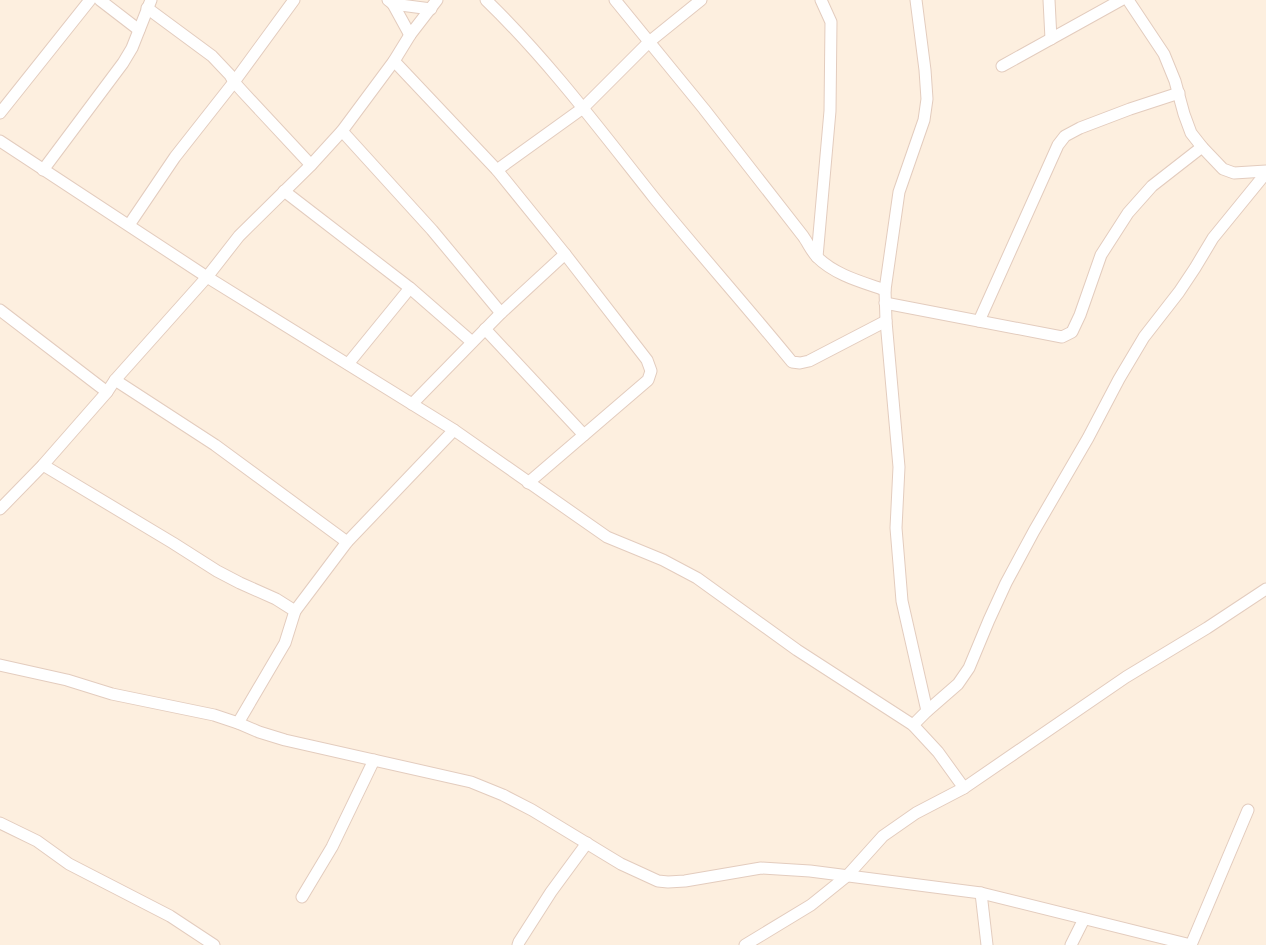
<svg xmlns="http://www.w3.org/2000/svg" width="1266" height="945" viewBox="0 0 1266 945" font-family="'Varela Round',sans-serif">
<style>
.lines{fill:none;stroke-linecap:round;stroke-linejoin:round}
.street-casing{stroke:#e3ccbe;stroke-width:13}
.street{stroke:#fff;stroke-width:11}
</style>
<rect width="100%" height="100%" fill="#fdefdf"/>
<g class="lines">
<g class="street-casing">
<g id="street">
<polyline points="100,0 139,30"/>
<polyline points="388,0 393,4 431,9"/>
<path d="M486 0C548 60 601 131 655 199 700 254 747 307 792 362L800 363 809 361 886 321"/>
<path d="M615 0 704 109 803 236C808 243 812 252 817 257 835 275 862 282 885 290"/>
<polyline points="916,0 925,70 927,99 924,120 899,192 885,290 886,321 899,467 896,528 899,564 902,601 927,711"/>
<polyline points="1049,0 1051,39"/>
<polyline points="1128,0 1164,54 1175,81 1184,114 1191,133 1202,147 1223,169 1234,173 1266,171"/>
<polyline points="393,4 410,35"/>
<polyline points="147,8 212,56 230,75 234,82 243,92 311,165"/>
<polyline points="394,61 497,170 565,254 647,360 651,371 648,380 528,483"/>
<polyline points="1002,66 1121,0"/>
<polyline points="0,113 90,0"/>
<polyline points="342,131 432,230 501,313"/>
<polyline points="0,141 207,277 454,430 607,537 663,560 697,578 797,650 913,725 938,752 964,788 916,813 883,836 847,876 811,905 745,945"/>
<polyline points="43,170 123,63 132,48 151,0"/>
<polyline points="497,170 583,108 649,42 701,0"/>
<polyline points="284,191 410,288 472,342"/>
<polyline points="129,225 175,157 234,82 294,0"/>
<polyline points="817,257 830,111 831,22 821,0"/>
<polyline points="885,303 1062,337 1072,332 1080,315 1101,255 1128,213 1152,186 1202,147"/>
<polyline points="0,310 107,392"/>
<polyline points="979,321 1058,145 1065,136 1080,128 1130,109 1179,93"/>
<polyline points="485,329 584,435"/>
<polyline points="348,364 410,288"/>
<polyline points="115,380 215,445 347,542"/>
<polyline points="412,404 501,313 565,254"/>
<polyline points="43,465 173,543 217,571 240,583 276,599 295,611 285,643 238,723"/>
<polyline points="0,509 43,465 107,392 115,380 207,277 239,236 311,165 342,131 394,61 410,35 437,0"/>
<polyline points="295,611 347,542 454,430"/>
<polyline points="0,665 67,680 112,694 214,715 238,723 259,732 285,740 471,782 503,795 532,810 621,864 658,881 668,882 685,881 761,868 810,871 981,893 1191,945"/>
<polyline points="913,725 927,711 958,684 969,668 989,620 1006,583 1034,531 1088,438 1119,379 1144,337 1179,292 1195,268 1213,238 1266,173"/>
<polyline points="964,788 1126,677 1207,628 1266,589"/>
<polyline points="0,823 37,841 69,864 170,916 214,945"/>
<polyline points="981,893 987,945"/>
<polyline points="302,897 332,847 374,760"/>
<polyline points="518,945 519,942 551,892 587,843"/>
<polyline points="1071,945 1084,919"/>
<polyline points="1191,945 1248,810"/>
</g>
</g>
<use href="#street" class="street"/>
</g>
</svg>
